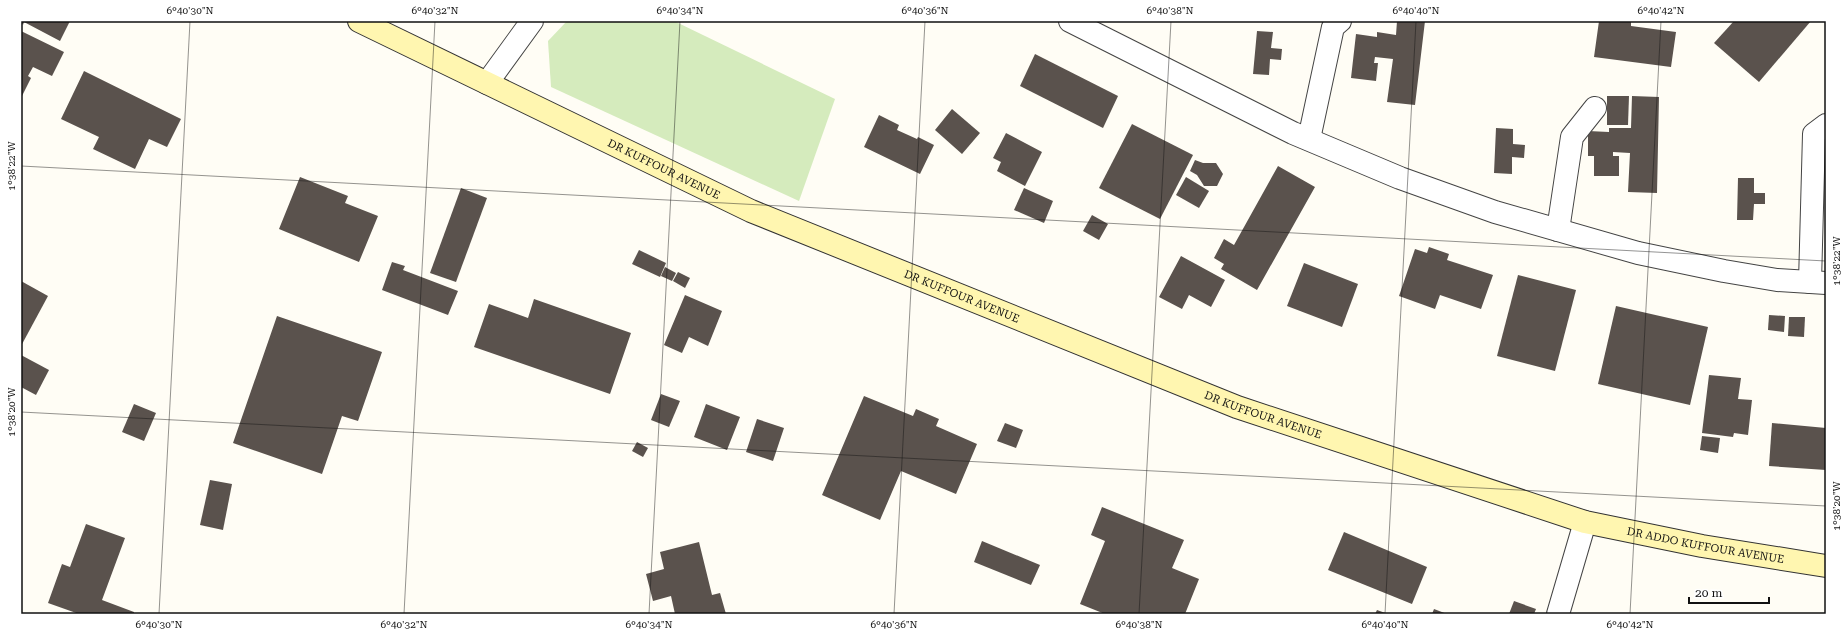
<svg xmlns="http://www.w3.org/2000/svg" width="1847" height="635" viewBox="0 0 1847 635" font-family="'Roboto Serif',serif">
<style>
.green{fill:#d5ebbd}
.building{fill:#5a524d}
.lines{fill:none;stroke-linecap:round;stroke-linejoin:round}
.minor-casing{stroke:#444;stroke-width:24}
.secondary-casing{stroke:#333;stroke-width:24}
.minor{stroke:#fff;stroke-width:22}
.secondary{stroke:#fff6b0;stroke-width:22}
.ticks{fill:none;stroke:#111;stroke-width:1;stroke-opacity:0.45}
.labels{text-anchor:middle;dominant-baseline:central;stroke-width:4;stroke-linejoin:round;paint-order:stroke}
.street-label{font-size:11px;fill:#111;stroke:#fff}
.neatline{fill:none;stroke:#111;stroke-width:1.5}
.ticks-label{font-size:10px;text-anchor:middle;fill:#111}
</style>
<rect width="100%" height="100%" fill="#fffdf5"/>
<polygon class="green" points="567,21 674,21 835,99 799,201 551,87 548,41"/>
<g class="building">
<polygon points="21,21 70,21 60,41 24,22 23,25"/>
<polygon points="1397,21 1425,21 1415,105 1387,102 1393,59 1375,57 1374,63 1378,63 1376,81 1351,78 1356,34 1377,37 1377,32 1396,35"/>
<polygon points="1599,21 1631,21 1631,26 1676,32 1671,67 1594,57"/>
<polygon points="1734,21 1811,21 1759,82 1714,43"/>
<polygon points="21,31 64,52 52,76 33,67 28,76 31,78 21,98"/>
<polygon points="1257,31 1273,32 1271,48 1282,49 1281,60 1270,59 1269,75 1253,74"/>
<polygon points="1035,54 1118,96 1103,128 1020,86"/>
<polygon points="84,71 181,119 167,147 149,139 135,169 93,149 99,137 61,119"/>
<polygon points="1607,96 1629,96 1628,125 1607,125"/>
<polygon points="1632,96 1659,97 1657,193 1628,192 1630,153 1613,152 1613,156 1619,156 1619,176 1594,176 1594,156 1588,156 1588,131 1609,132 1609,128 1631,128"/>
<polygon points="952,109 980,133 962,154 935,130"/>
<polygon points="879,115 899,125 897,130 917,139 918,137 934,145 920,174 864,147"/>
<polygon points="1132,124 1193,155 1160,219 1099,188"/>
<polygon points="1496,128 1513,129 1513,144 1525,145 1524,158 1512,157 1512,174 1494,173"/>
<polygon points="1006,133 1042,152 1025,186 997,171 1001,162 993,158"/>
<polygon points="1195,160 1203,163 1216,163 1223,174 1217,186 1204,186 1197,175 1190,171"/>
<polygon points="1278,166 1315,187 1257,290 1221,269 1224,264 1214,258 1224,239 1234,245"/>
<polygon points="300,177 348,196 345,203 378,216 359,262 279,229"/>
<polygon points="1186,177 1209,191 1199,208 1176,195"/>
<polygon points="1738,178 1754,178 1754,193 1765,193 1765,204 1754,204 1753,220 1737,220"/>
<polygon points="461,188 487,198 456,282 430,273"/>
<polygon points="1024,188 1053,201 1044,223 1014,210"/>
<polygon points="1092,215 1108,224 1099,240 1083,231"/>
<polygon points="1429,247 1449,254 1447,260 1493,275 1481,309 1440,295 1435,309 1399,296 1415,249 1427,253"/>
<polygon points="639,250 666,263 660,277 632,264"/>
<polygon points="1181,256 1225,280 1211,307 1189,295 1182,309 1159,297"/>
<polygon points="392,262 405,266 403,270 458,291 448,315 382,290"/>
<polygon points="1304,263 1358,284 1342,327 1287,306"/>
<polygon points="665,267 676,273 672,281 661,276"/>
<polygon points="678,272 690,278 685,288 673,281"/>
<polygon points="1518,275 1576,290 1555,371 1497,356"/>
<polygon points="21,281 48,296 21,346"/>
<polygon points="685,295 722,311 708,346 689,337 682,353 664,345"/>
<polygon points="534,299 631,333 610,394 474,347 489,304 528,318"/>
<polygon points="1616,306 1708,327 1690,405 1598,384"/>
<polygon points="1769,315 1785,316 1784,332 1768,330"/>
<polygon points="277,316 382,352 358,421 342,416 322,474 233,443"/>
<polygon points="1789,317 1805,317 1804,337 1788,336"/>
<polygon points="21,355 49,370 36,395 21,387"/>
<polygon points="1709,375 1741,378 1738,399 1752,400 1748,435 1734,433 1733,437 1702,433"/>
<polygon points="661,394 680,401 669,427 651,420"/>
<polygon points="864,396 913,416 916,409 939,419 936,426 977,444 956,494 901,471 880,520 822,495"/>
<polygon points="134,404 156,413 144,441 122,432"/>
<polygon points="706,404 740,417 727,450 694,437"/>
<polygon points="757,419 784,428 773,461 746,452"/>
<polygon points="1005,423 1023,430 1016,448 997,441"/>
<polygon points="1772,423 1826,428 1826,470 1769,466"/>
<polygon points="1702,436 1720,438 1718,453 1700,450"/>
<polygon points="637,442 648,448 643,457 632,451"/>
<polygon points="210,480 232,484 223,530 200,525"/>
<polygon points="1102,507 1184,540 1172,568 1199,579 1185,614 1105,614 1080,604 1105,541 1091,535"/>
<polygon points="86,524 125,538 102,600 134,612 134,614 79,614 48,603 62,564 70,567"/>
<polygon points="1344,532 1427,567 1412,604 1328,570"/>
<polygon points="982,541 1040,565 1031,585 974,562"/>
<polygon points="699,542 712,595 720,593 726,614 675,614 671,596 653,601 646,574 664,569 660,552"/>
<polygon points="1514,601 1536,609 1534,614 1509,614"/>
<polygon points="1434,609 1447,614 1432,614"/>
<polygon points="1377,610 1388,614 1375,614"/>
</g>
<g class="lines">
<g class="minor-casing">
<g id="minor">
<polyline points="1070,21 1293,133 1400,178 1495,212 1638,253 1724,271 1777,280 1826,283"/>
<polyline points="487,83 532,21"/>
<polyline points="1309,139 1333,27 1340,21"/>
<polyline points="1558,230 1572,137 1595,108"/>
<polyline points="1810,282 1814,134 1826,125"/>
<polyline points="1558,614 1585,522"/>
</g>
</g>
<g class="secondary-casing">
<g id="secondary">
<path id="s1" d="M359 21 751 211 1237 407 1585 522 1702 546 1826 566"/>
</g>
</g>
<use href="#minor" class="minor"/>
<use href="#secondary" class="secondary"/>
</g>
<path class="ticks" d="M21 166 1826 261M21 412 1826 506M159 614 190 21M404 614 435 21M649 614 680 21M894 614 925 21M1139 614 1171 21M1385 614 1416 21M1630 614 1661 21"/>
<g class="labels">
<g class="street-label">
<text stroke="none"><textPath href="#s1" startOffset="339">DR KUFFOUR AVENUE</textPath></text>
<text stroke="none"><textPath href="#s1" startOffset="663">DR KUFFOUR AVENUE</textPath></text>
<text stroke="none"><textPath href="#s1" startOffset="987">DR KUFFOUR AVENUE</textPath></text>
<text stroke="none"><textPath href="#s1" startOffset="1449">DR ADDO KUFFOUR AVENUE</textPath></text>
</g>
</g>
<rect width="1847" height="635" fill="none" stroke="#ffffff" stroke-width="44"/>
<path d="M1689 597v6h80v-6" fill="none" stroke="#111111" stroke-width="2"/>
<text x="1695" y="597" font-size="12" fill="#111111" stroke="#ffffff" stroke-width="3" paint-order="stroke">20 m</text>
<rect x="22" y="22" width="1803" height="591" class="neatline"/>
<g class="ticks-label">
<text x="190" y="14">6°40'30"N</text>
<text x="435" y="14">6°40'32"N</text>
<text x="680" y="14">6°40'34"N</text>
<text x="925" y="14">6°40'36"N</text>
<text x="1170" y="14">6°40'38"N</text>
<text x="1416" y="14">6°40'40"N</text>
<text x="1661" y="14">6°40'42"N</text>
<text transform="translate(11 166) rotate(-90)" y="4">1°38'22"W</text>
<text transform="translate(1836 261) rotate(-90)" y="4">1°38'22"W</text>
<text transform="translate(11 412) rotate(-90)" y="4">1°38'20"W</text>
<text transform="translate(1836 506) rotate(-90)" y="4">1°38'20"W</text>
<text x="159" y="628">6°40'30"N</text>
<text x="404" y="628">6°40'32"N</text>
<text x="649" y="628">6°40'34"N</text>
<text x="894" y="628">6°40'36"N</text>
<text x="1139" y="628">6°40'38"N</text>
<text x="1385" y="628">6°40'40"N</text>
<text x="1630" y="628">6°40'42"N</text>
</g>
</svg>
